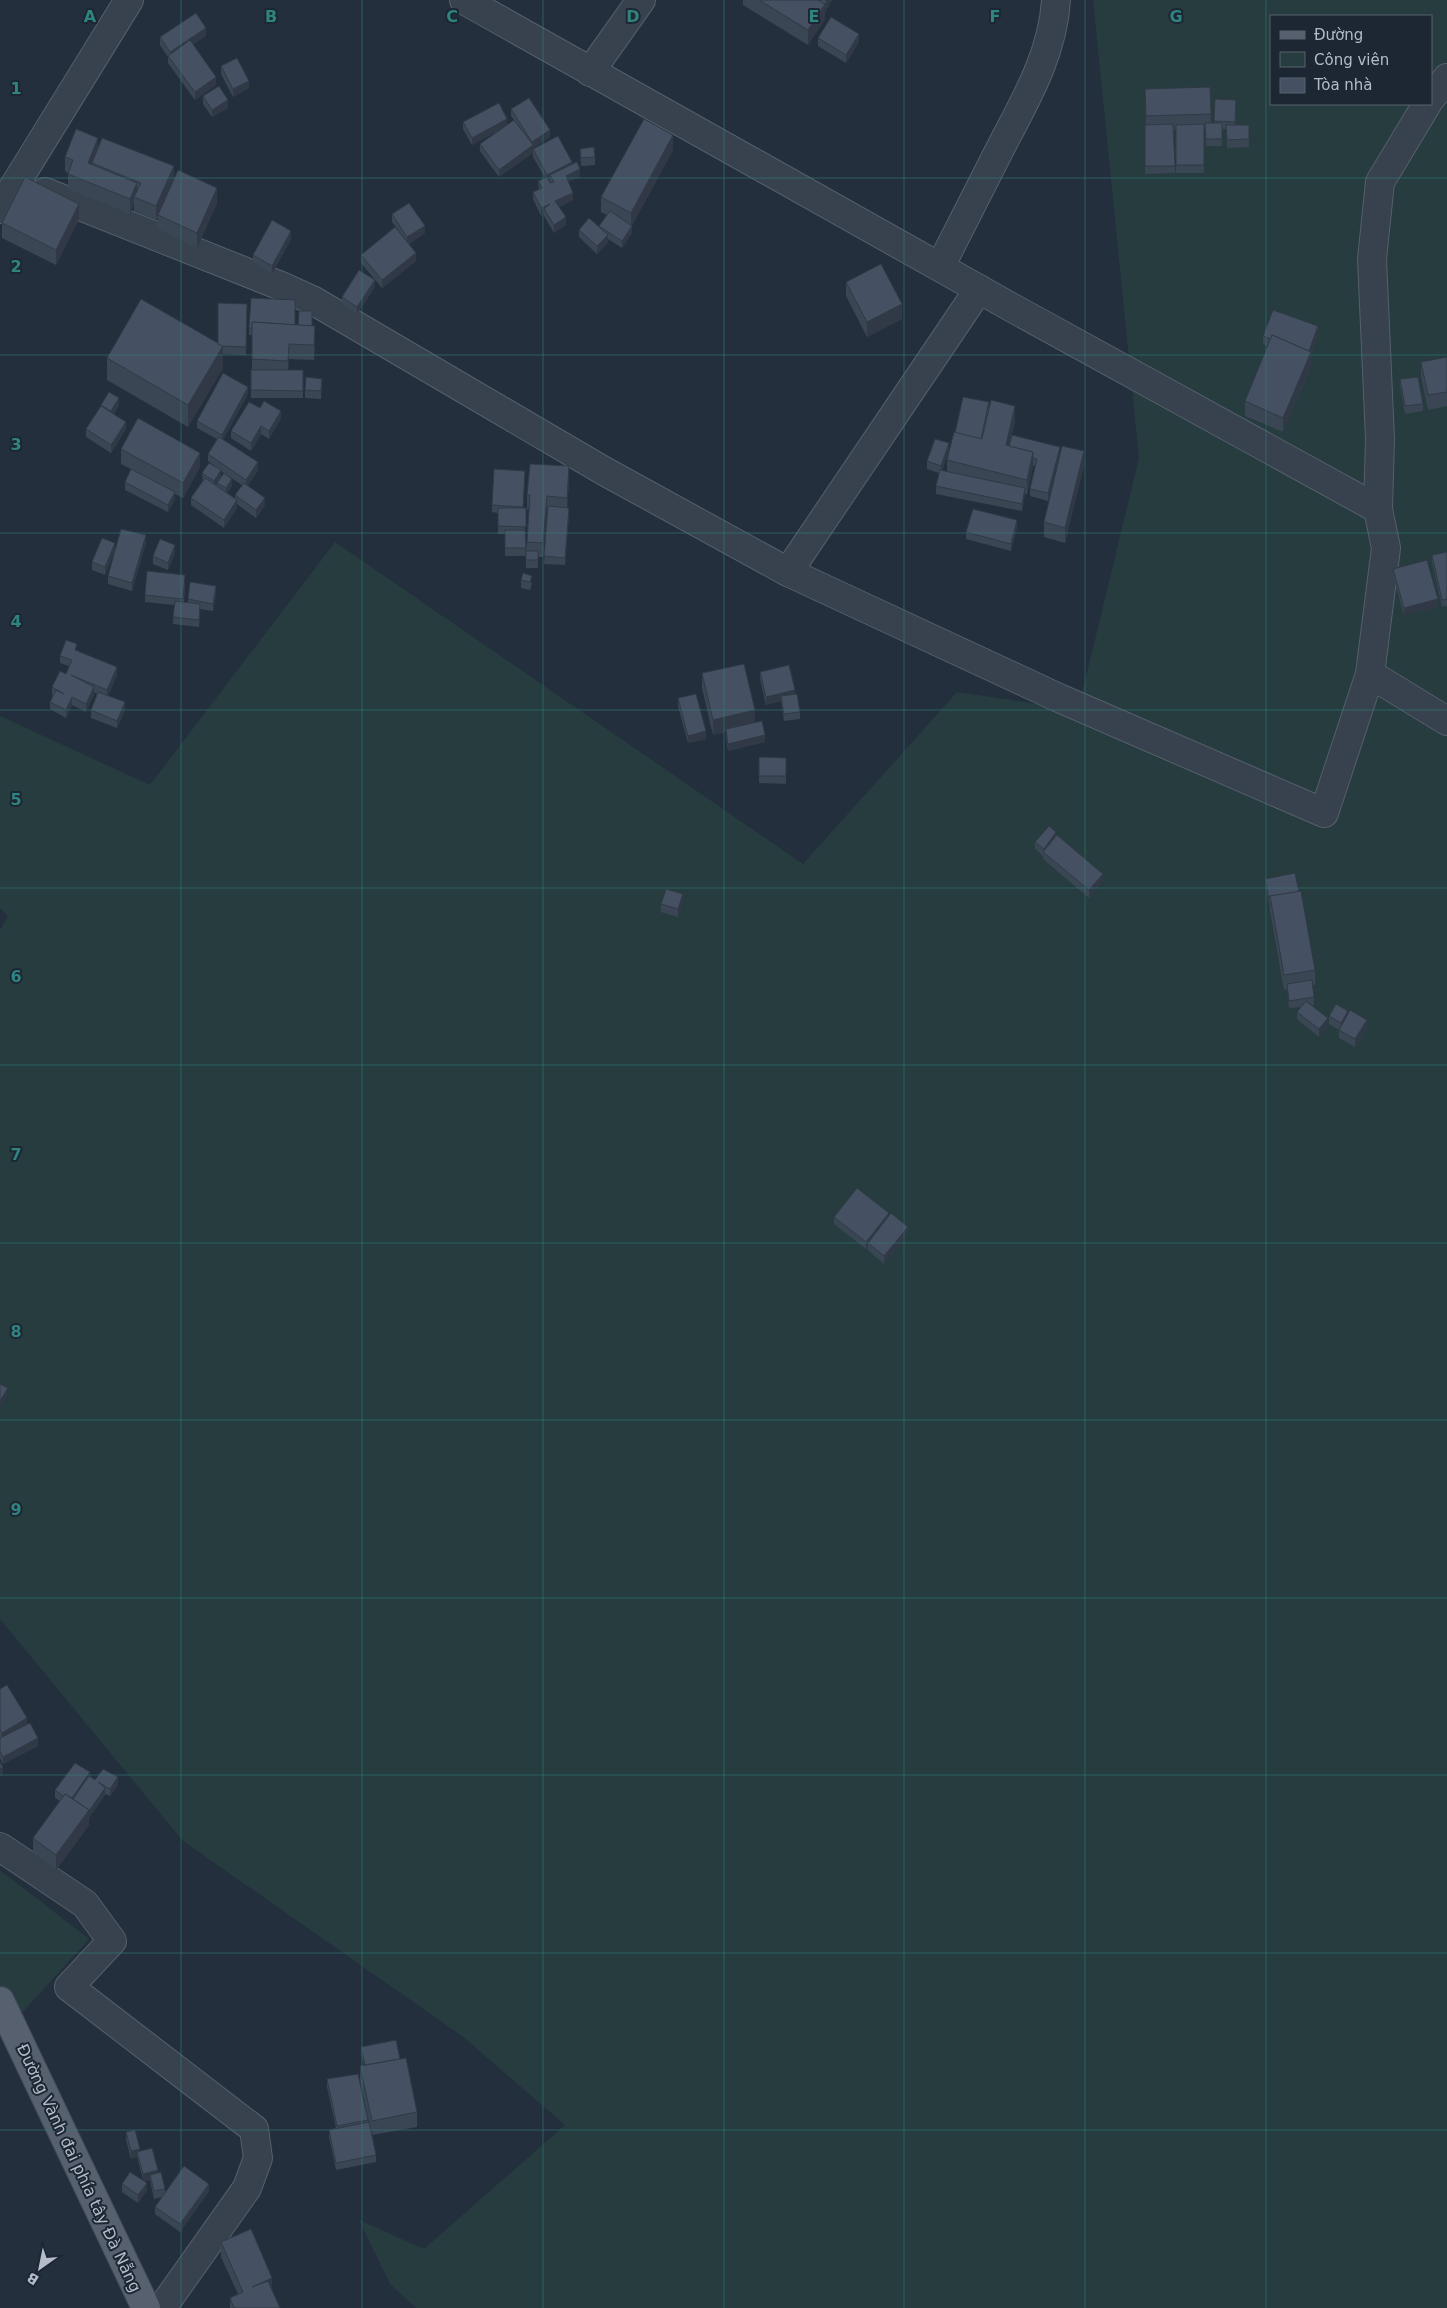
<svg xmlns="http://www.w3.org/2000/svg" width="1447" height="2308" viewBox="0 0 1447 2308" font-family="'DejaVu Sans',sans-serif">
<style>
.green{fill:#263c3f;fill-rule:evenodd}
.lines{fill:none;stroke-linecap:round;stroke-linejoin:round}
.minor-casing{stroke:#565f6c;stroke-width:30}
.tertiary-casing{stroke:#565f6c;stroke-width:30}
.primary-casing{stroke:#414a57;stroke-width:30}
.minor{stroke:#38414e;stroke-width:28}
.tertiary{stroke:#38414e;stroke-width:28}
.primary{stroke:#56606e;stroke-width:28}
.wall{fill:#3b4654;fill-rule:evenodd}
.shaded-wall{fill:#303945}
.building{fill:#455162;stroke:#303945}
.grid{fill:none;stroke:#308480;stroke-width:1;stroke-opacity:0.55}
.labels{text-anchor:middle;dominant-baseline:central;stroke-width:4;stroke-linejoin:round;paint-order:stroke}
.street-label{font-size:16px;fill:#b4bcc9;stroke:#1d2633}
.grid-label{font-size:16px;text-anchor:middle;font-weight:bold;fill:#308480;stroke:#1d2633;stroke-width:4;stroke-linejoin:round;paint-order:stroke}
</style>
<rect width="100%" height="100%" fill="#242f3e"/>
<g class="green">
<path d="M1093 0H1447V2308H416L390 2284 359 2220 424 2249 565 2125 462 2036 183 1841 0 1619V930L8 916 0 908V716L150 785 335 542 803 864 957 692 1078 710 1139 458ZM1271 16H1431V104H1271Z"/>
<polygon points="0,1870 89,1939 0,2037"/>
</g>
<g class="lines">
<g class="minor-casing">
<g id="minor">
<polyline points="464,0 1009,306 1378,509"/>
<polyline points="590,72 641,0"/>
<polyline points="1431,98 1447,78"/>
<polyline points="45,192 281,286 314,301 604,471 788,572 1059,698 1324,813 1370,674 1386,548 1378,509 1380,439 1372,259 1380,182 1427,104"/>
<path d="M940 267C961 226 981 186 1002 145 1026 99 1053 53 1056 0"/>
<polyline points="788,572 979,289"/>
<polyline points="1370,674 1447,721"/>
<polyline points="0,1847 85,1904 112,1941 69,1987 254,2129 258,2158 247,2188 162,2308"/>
</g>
</g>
<g class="tertiary-casing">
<polyline id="tertiary" points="0,209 129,0"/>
</g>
<g class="primary-casing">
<polyline id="primary" points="0,2001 146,2308"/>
</g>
<use href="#minor" class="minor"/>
<use href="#tertiary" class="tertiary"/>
<use href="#primary" class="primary"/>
</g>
<g class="wall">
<polygon points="743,0 832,0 825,12 825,19 808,45 743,5"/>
<polygon points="206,36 193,44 216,85 195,100 168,63 168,57 160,45 160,37"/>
<polygon points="818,38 859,42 846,63 818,46"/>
<polygon points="221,66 249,88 233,97 221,74"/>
<polygon points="1210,87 1211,123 1214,123 1215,99 1236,108 1235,125 1249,125 1249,147 1227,148 1226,129 1222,129 1222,146 1206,146 1205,129 1204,129 1204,173 1176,173 1176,130 1173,130 1175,173 1145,174 1145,125 1146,125 1145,89"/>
<polygon points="203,96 228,108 212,117 203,104"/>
<polygon points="511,109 550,137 533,148 533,153 499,177 480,151 480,144 498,131 472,145 463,129 463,122 507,125 514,120 511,116"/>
<polygon points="98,148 174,179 217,203 197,248 158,229 158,218 156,220 134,211 134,204 130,214 68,189 68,173 65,171 65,157"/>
<polygon points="533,149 572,165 580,177 568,182 573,200 559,207 566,225 554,233 544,216 544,214 541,216 533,199 533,192 539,189 538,181 545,178 533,157"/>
<polygon points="580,149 595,157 595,165 581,166"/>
<polygon points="673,150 632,225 632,233 622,248 608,239 608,242 597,254 579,237 579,230 599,227 599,226 607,215 601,212 601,197"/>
<polygon points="392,214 425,233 409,244 416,261 382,288 361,263 361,255 398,230 392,222"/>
<polygon points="79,219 56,265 2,238 2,223"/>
<polygon points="291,239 272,274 253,262 253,255"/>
<polygon points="846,282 902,319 867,337 846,296"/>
<polygon points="375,287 357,314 342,305 342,297"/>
<polygon points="247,304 246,355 223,354 223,368 188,427 107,380 107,358 218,344"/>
<polygon points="295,325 312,326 315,341 314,360 289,359 288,370 303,370 303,398 251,398 251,370 252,370 252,335 249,335 249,328"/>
<polygon points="1318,334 1311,354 1311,367 1283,432 1245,416 1245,401 1268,346 1263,344 1263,336"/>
<polygon points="1447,357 1447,406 1428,410 1421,376 1421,362"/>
<polygon points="322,379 321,399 305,398 305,390"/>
<polygon points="1400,379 1423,404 1423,411 1405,414 1400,386"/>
<path d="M248 394 223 440 258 470 248 485 265 505 256 518 237 504V508L224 528 191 505V498L203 481 202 473 216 467 208 461V454L217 439 197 428V421ZM221 471 242 485 235 495V499L227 493 232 486 221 477Z"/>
<polygon points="101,405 119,405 114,414 126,429 111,453 86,437 86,429 101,406"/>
<polygon points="989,407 1015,421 1009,446 1060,454 1048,501 1030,496 1030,489 1035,466 1033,466 1027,494 1025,494 1022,511 936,494 936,486 939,473 927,469 927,461 949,450 942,471 947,472 947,460 955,433"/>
<polygon points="260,408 281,418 269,439 261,434 251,451 231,438 231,431"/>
<polygon points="121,449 200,467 183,498 175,494 175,499 168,512 125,490 125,482 131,469 121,464"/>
<polygon points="1084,465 1065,543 1044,537 1044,522"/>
<polygon points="525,478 523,508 526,508 525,534 526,556 505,556 505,534 498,534 498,513 492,512 492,505"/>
<polygon points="569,481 567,508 569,515 565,565 544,564 548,511 547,511 543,557 538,557 538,568 526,568 526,551 529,509 527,510 527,495"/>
<polygon points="1017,527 1011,551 966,539 966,532"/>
<polygon points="146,543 132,591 108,584 108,576"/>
<polygon points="115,550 105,575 92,570 92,562"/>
<polygon points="1447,552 1447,606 1442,607 1432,562 1432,555"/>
<polygon points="175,553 168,570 153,564 153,556"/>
<polygon points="1393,569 1438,607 1404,615 1393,576"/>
<polygon points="523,573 532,583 530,590 521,588 521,580"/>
<polygon points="185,583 184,602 188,603 188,599 216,594 213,611 200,609 199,627 173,624 174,605 145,602 145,595"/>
<polygon points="77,650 117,675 108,696 125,710 117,728 91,718 91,710 97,694 94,692 94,695 86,712 72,705 66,718 50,709 50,702 53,695 52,695 52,687 66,674 69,666 60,663 60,656"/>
<polygon points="760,672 795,694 800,712 800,719 784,721 781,701 766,705 760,679"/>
<polygon points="702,673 755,723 765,742 728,751 726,737 726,732 713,735 702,688"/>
<polygon points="678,698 706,739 688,743 678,706"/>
<polygon points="759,757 786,758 786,784 759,783"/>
<polygon points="1056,835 1103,881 1089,898 1043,859 1043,856 1035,849 1035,842"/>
<polygon points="1265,879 1315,970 1315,985 1313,985 1314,997 1314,1005 1311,1005 1328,1025 1319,1037 1297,1019 1297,1012 1301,1007 1289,1008 1287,989 1284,990 1270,911 1270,906 1265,887"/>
<polygon points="683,901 678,917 661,912 661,904"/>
<polygon points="1348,1014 1367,1027 1355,1047 1339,1038 1339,1030 1329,1024 1329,1016"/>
<polygon points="889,1216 908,1234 884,1264 868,1250 868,1247 866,1249 834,1224 834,1217"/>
<polygon points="0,1689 27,1724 38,1746 3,1764 0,1758"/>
<polygon points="90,1776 95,1780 118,1785 110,1796 105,1794 105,1795 89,1818 89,1825 56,1870 33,1853 33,1838 60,1801 55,1798 55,1790"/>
<polygon points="361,2047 400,2059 417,2112 417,2127 372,2135 376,2155 376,2162 336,2170 329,2137 329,2130 336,2128 327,2087 327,2079 368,2120 368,2122 369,2122 360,2081 360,2066 364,2066 361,2054"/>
<polygon points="126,2132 140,2151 158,2173 165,2189 165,2193 209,2191 180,2232 155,2214 155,2207 162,2197 154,2199 150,2180 144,2181 147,2190 138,2203 122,2192 122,2184 143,2180 137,2157 131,2159 126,2140"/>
<polygon points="221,2242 272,2290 280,2308 230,2308 230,2298 238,2294 221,2257"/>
</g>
<g class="shaded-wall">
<polygon points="827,0 832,0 825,12 825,19 808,45 808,30"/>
<polygon points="206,28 206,36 170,59 170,52"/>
<polygon points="859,34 859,42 846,63 846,55"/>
<polygon points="216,77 216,85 195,100 195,92"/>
<polygon points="249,81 249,88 233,97 233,89"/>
<polygon points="228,100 228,108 212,117 212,110"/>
<polygon points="507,119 507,126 472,145 472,138"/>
<polygon points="550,130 550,137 533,148 533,153 499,177 499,170 532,146 532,142"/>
<polygon points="673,135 673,150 631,228 631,213"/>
<polygon points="98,138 98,153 92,163 92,168 88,163"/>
<polygon points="572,162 572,169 550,175 550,181 547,182 547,175"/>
<polygon points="174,166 174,180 158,215 156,220 156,206"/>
<polygon points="580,169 580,177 566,183 566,176"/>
<polygon points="137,183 137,198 134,197 134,204 130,214 130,199"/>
<polygon points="217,188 217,203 197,248 197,233"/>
<polygon points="573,193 573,200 555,208 555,201"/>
<polygon points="79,204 79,219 56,265 56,250"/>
<polygon points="550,204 544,209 544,214 541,216 541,208"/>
<polygon points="566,217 566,225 554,233 554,225"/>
<polygon points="425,226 425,233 407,245 407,237"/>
<polygon points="632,226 632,233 622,248 622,241"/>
<polygon points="291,231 291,239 272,274 272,266"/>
<polygon points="608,235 608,242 597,254 597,246"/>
<polygon points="416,253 416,261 382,288 382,280"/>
<polygon points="375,280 375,287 357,314 357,307"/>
<polygon points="902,304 902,319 867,337 867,322"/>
<polygon points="315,326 315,341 314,360 314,345"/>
<polygon points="1318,326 1318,334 1311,354 1311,367 1283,432 1283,418"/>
<polygon points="289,344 289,359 288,376 288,361"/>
<polygon points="223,346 223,368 188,427 188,405"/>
<polygon points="248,387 248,394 222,442 222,435"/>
<polygon points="119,398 119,405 111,418 111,411"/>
<polygon points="1015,406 1015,421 1006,460 1006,445"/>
<polygon points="281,411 281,418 269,439 269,431"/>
<polygon points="126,422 126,429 111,453 111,445"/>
<polygon points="261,426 261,434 251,451 251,443"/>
<polygon points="949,443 949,450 941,473 941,466"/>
<polygon points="1060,447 1060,454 1048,501 1048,493"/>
<polygon points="1084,451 1084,465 1065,543 1065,528"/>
<polygon points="1033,452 1033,467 1027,494 1027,480"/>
<polygon points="200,453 200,467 183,498 183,483"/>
<polygon points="258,462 258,470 246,487 246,480"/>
<polygon points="569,466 569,481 567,513 567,498"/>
<polygon points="221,470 221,478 214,488 214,481"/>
<polygon points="232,479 232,486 226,496 226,488"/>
<polygon points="1025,488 1025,496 1022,511 1022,504"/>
<polygon points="175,492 175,499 168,512 168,505"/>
<polygon points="547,496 547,511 543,557 543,543"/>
<polygon points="265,498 265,505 256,518 256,510"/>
<polygon points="237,500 237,508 224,528 224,520"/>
<polygon points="1017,520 1017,527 1011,551 1011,544"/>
<polygon points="146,535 146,543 132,591 132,583"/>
<polygon points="115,543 115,550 105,575 105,567"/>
<polygon points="175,545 175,553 168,570 168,563"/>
<polygon points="216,586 216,594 213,611 213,604"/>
<polygon points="1438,599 1438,607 1404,615 1404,608"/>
<polygon points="117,667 117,675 107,698 107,690"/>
<polygon points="94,687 94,695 86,712 86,704"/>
<polygon points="795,690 795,698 781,696 781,701 766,705 766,697"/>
<polygon points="72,697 72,705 66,718 66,710"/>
<polygon points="125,702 125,710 117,728 117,721"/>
<polygon points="755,710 755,725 713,735 713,720"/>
<polygon points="706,731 706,739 688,743 688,736"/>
<polygon points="765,735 765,742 728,751 728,744"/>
<polygon points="1056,832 1056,840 1044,852 1044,849"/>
<polygon points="1103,874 1103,881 1089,898 1089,890"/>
<polygon points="683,894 683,901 678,917 678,909"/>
<polygon points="1348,1011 1348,1019 1341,1031 1341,1023"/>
<polygon points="1328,1018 1328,1025 1319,1037 1319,1029"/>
<polygon points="1367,1020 1367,1027 1355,1047 1355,1039"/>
<polygon points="889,1213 889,1221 868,1243 868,1247 866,1249 866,1242"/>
<polygon points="908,1227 908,1234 884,1264 884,1256"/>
<polygon points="8,1388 8,1396 0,1408 0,1401"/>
<polygon points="27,1718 27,1725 2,1741 2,1733"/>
<polygon points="38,1738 38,1746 3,1764 3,1757"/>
<polygon points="3,1767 3,1774 0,1776 0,1769"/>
<polygon points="90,1772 90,1780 74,1803 70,1801"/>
<polygon points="118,1777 118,1785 110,1796 110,1789"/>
<polygon points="105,1788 105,1795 89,1818 89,1825 56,1870 56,1855"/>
<polygon points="140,2149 140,2157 137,2152 137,2157 131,2159 131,2151"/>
<polygon points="158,2170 158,2177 150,2175 150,2180 143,2181 143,2174"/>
<polygon points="147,2183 147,2190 138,2203 138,2195"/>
<polygon points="209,2184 209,2191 180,2232 180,2224"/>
<polygon points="272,2278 272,2293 252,2287"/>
</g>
<g class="building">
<polygon points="759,0 818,0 825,4 808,30"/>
<polygon points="818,0 827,0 825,4"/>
<polygon points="196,13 206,28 170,52 160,37"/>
<polygon points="831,17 859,34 846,55 818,38"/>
<polygon points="190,40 216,77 195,92 168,56"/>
<polygon points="237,58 249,81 233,89 221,66"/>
<polygon points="219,86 228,100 212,110 203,96"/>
<polygon points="1210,87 1211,114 1146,116 1145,89"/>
<polygon points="529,98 550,130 532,142 511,109"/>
<polygon points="1215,99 1236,100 1235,122 1214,121"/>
<polygon points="499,103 507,119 472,138 463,122"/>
<polygon points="644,119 673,135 631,213 601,197"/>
<polygon points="514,120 533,145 499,170 480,144"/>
<polygon points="1205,123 1222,123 1222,139 1206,139"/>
<polygon points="1173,124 1175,166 1145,166 1145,125"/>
<polygon points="1204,124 1204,165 1176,165 1176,125"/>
<polygon points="1226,125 1249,125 1249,139 1227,140"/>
<polygon points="76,129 98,138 88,163 137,183 130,199 68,174 73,160 65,157"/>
<polygon points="558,136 572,162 547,175 533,149"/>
<polygon points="102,138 174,166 156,206 134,197 141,183 92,163"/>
<polygon points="594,147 595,157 581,158 580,149"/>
<polygon points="577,162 580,169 566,176 573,193 555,201 566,217 554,225 544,209 550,204 541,208 533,192 542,188 538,181 547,177 550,183 554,182 550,175"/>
<polygon points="178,170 217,188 197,233 158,215"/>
<polygon points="25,177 79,204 56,250 2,223"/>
<polygon points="409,203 425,226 407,237 392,214"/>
<polygon points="610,211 632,226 622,241 599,226"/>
<polygon points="589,218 608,235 597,246 579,230"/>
<polygon points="272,220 291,231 272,266 253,255"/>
<polygon points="395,227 416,253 382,280 361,255"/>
<polygon points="881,264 902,304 867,322 846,282"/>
<polygon points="359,270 375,280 357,307 342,297"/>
<polygon points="251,298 295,300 295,325 252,322 252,328 249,328"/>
<polygon points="141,299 223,346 188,405 107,358"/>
<polygon points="218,303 247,304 246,347 222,346 218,344"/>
<polygon points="1273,310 1318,326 1309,351 1272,335 1271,339 1263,336"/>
<polygon points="299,311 312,311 312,326 298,325"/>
<polygon points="252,322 315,326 314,345 289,344 288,361 252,359"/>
<polygon points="1272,335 1311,352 1283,418 1245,401"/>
<polygon points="1447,357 1447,392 1428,395 1421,362"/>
<polygon points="251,370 303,370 303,391 251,390"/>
<polygon points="223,373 248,387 222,435 197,421"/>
<polygon points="306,377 322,379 321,391 305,390"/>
<polygon points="1418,377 1423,404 1405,406 1400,379"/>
<polygon points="109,392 119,398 111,411 101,405"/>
<polygon points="963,397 989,402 981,439 955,433"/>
<polygon points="991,400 1015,406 1006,445 1033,452 1027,480 947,460 954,432 982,439"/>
<polygon points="264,401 281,411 269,431 261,426 251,443 231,431 249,402 260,408"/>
<polygon points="101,406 126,422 111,445 86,429"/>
<polygon points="138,418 200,453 183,483 121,449"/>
<polygon points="1012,435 1060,447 1048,493 1030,489 1037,459 1033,458 1033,452 1009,446"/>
<polygon points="219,437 258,462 246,480 208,454"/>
<polygon points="935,439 949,443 941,466 927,461"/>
<polygon points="1062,446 1084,451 1065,528 1044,522"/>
<polygon points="209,463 221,470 214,481 202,473"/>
<polygon points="530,464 569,466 567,498 547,496 543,543 527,542 530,495 527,495"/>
<polygon points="131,469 175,492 168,505 125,482"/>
<polygon points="494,469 525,471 523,507 492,505"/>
<polygon points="940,470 1025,488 1022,504 936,486"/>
<polygon points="224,473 232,479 226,488 217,483"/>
<polygon points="205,478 237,500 224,520 191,498"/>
<polygon points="244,483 265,498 256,510 235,495"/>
<polygon points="548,506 569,508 565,558 544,556"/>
<polygon points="498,508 526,508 526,527 498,526"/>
<polygon points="973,509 1017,520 1011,544 966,532"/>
<polygon points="121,529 146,535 132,583 108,576"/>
<polygon points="505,530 525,530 526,548 505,548"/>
<polygon points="102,538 115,543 105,567 92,562"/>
<polygon points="160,539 175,545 168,563 153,556"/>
<rect x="526" y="551" width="12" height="9"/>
<polygon points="1447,552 1447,599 1442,600 1432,555"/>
<polygon points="1427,560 1438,599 1404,608 1393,569"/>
<polygon points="147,571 185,575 183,599 145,595"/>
<polygon points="523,573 532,576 530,582 521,580"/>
<polygon points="190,582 216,586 213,604 188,599"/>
<polygon points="175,601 200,604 199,620 173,617"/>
<polygon points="66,640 77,644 75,650 117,667 107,690 71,675 94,687 86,704 72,697 66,710 50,702 56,690 64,694 52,687 60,671 66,674 72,660 60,656"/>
<polygon points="744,664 755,710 713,720 702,673"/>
<polygon points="789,665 795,690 766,697 760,672"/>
<polygon points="98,692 125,702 117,721 91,710"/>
<polygon points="696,694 706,731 688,736 678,698"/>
<polygon points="797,694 800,712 784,714 781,696"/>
<polygon points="762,721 765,735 728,744 726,729"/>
<polygon points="759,757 786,758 786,776 759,776"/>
<polygon points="1049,826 1056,832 1044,849 1035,842"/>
<polygon points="1057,835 1103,874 1089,890 1043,852"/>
<polygon points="1295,873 1299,892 1270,896 1269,899 1265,879"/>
<polygon points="666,889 683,894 678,909 661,904"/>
<polygon points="1301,891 1315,970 1284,975 1270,896"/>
<polygon points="1312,980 1314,997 1289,1001 1287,984"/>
<polygon points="1306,1001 1328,1018 1319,1029 1297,1012"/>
<polygon points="1336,1004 1348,1011 1341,1023 1329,1016"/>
<polygon points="1350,1010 1367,1020 1355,1039 1339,1030"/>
<polygon points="857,1188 889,1213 866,1242 834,1217"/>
<polygon points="891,1213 908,1227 884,1256 868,1243"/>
<polygon points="0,1384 8,1388 0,1401"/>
<polygon points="7,1685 27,1718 2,1733 0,1730 0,1689"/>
<polygon points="30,1723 38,1738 3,1757 0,1751 0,1738"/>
<polygon points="0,1762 3,1767 0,1769"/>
<polygon points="75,1763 90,1772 72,1798 65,1794 63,1796 55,1790"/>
<polygon points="103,1769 118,1777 110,1789 98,1782 105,1788 89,1811 89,1810 73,1799 89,1776 95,1780"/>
<polygon points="65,1794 89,1810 56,1855 33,1838"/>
<polygon points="396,2040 400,2059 365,2065 361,2047"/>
<polygon points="406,2058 417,2112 372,2121 360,2066"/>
<polygon points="358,2074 368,2120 337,2126 327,2079"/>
<polygon points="369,2122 376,2155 336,2163 329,2130"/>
<polygon points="135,2130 140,2149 131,2151 126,2132"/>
<polygon points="152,2148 158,2170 143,2174 137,2152"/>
<polygon points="184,2166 209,2184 180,2224 155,2207"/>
<polygon points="130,2172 147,2183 138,2195 122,2184"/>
<polygon points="161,2172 165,2189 154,2191 150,2175"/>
<polygon points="251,2229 272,2278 252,2287 268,2281 280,2308 234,2308 230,2298 243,2292 221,2242"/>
</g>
<path class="grid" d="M181 0V2308M362 0V2308M543 0V2308M724 0V2308M904 0V2308M1085 0V2308M1266 0V2308M0 178H1447M0 355H1447M0 533H1447M0 710H1447M0 888H1447M0 1065H1447M0 1243H1447M0 1420H1447M0 1598H1447M0 1775H1447M0 1953H1447M0 2130H1447"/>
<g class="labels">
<g class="street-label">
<text transform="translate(79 2168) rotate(65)">Đường Vành đai phía tây Đà Nẵng</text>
</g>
</g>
<g class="grid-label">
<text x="90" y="22">A</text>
<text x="271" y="22">B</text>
<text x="452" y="22">C</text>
<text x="633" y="22">D</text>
<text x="814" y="22">E</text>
<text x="995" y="22">F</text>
<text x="1176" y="22">G</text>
<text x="16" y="94">1</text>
<text x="16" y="272">2</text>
<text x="16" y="450">3</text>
<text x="16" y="627">4</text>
<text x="16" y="805">5</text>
<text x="16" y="982">6</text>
<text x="16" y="1160">7</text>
<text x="16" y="1337">8</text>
<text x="16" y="1515">9</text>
</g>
<rect x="1270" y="15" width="162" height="90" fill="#1d2633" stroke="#59626f"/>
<rect x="1280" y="31" width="25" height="8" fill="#56606e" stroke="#59626f"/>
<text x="1314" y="40" font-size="15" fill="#b4bcc9">Đường</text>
<rect x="1280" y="52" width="25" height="15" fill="#263c3f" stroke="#59626f"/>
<text x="1314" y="65" font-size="15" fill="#b4bcc9">Công viên</text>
<rect x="1280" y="78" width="25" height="15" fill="#455162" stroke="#59626f"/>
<text x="1314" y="90" font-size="15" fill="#b4bcc9">Tòa nhà</text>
<g transform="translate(40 2268) rotate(213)" stroke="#1d2633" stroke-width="4" paint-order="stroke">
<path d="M0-4L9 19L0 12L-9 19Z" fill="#b4bcc9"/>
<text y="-8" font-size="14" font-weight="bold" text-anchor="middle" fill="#b4bcc9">B</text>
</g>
</svg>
